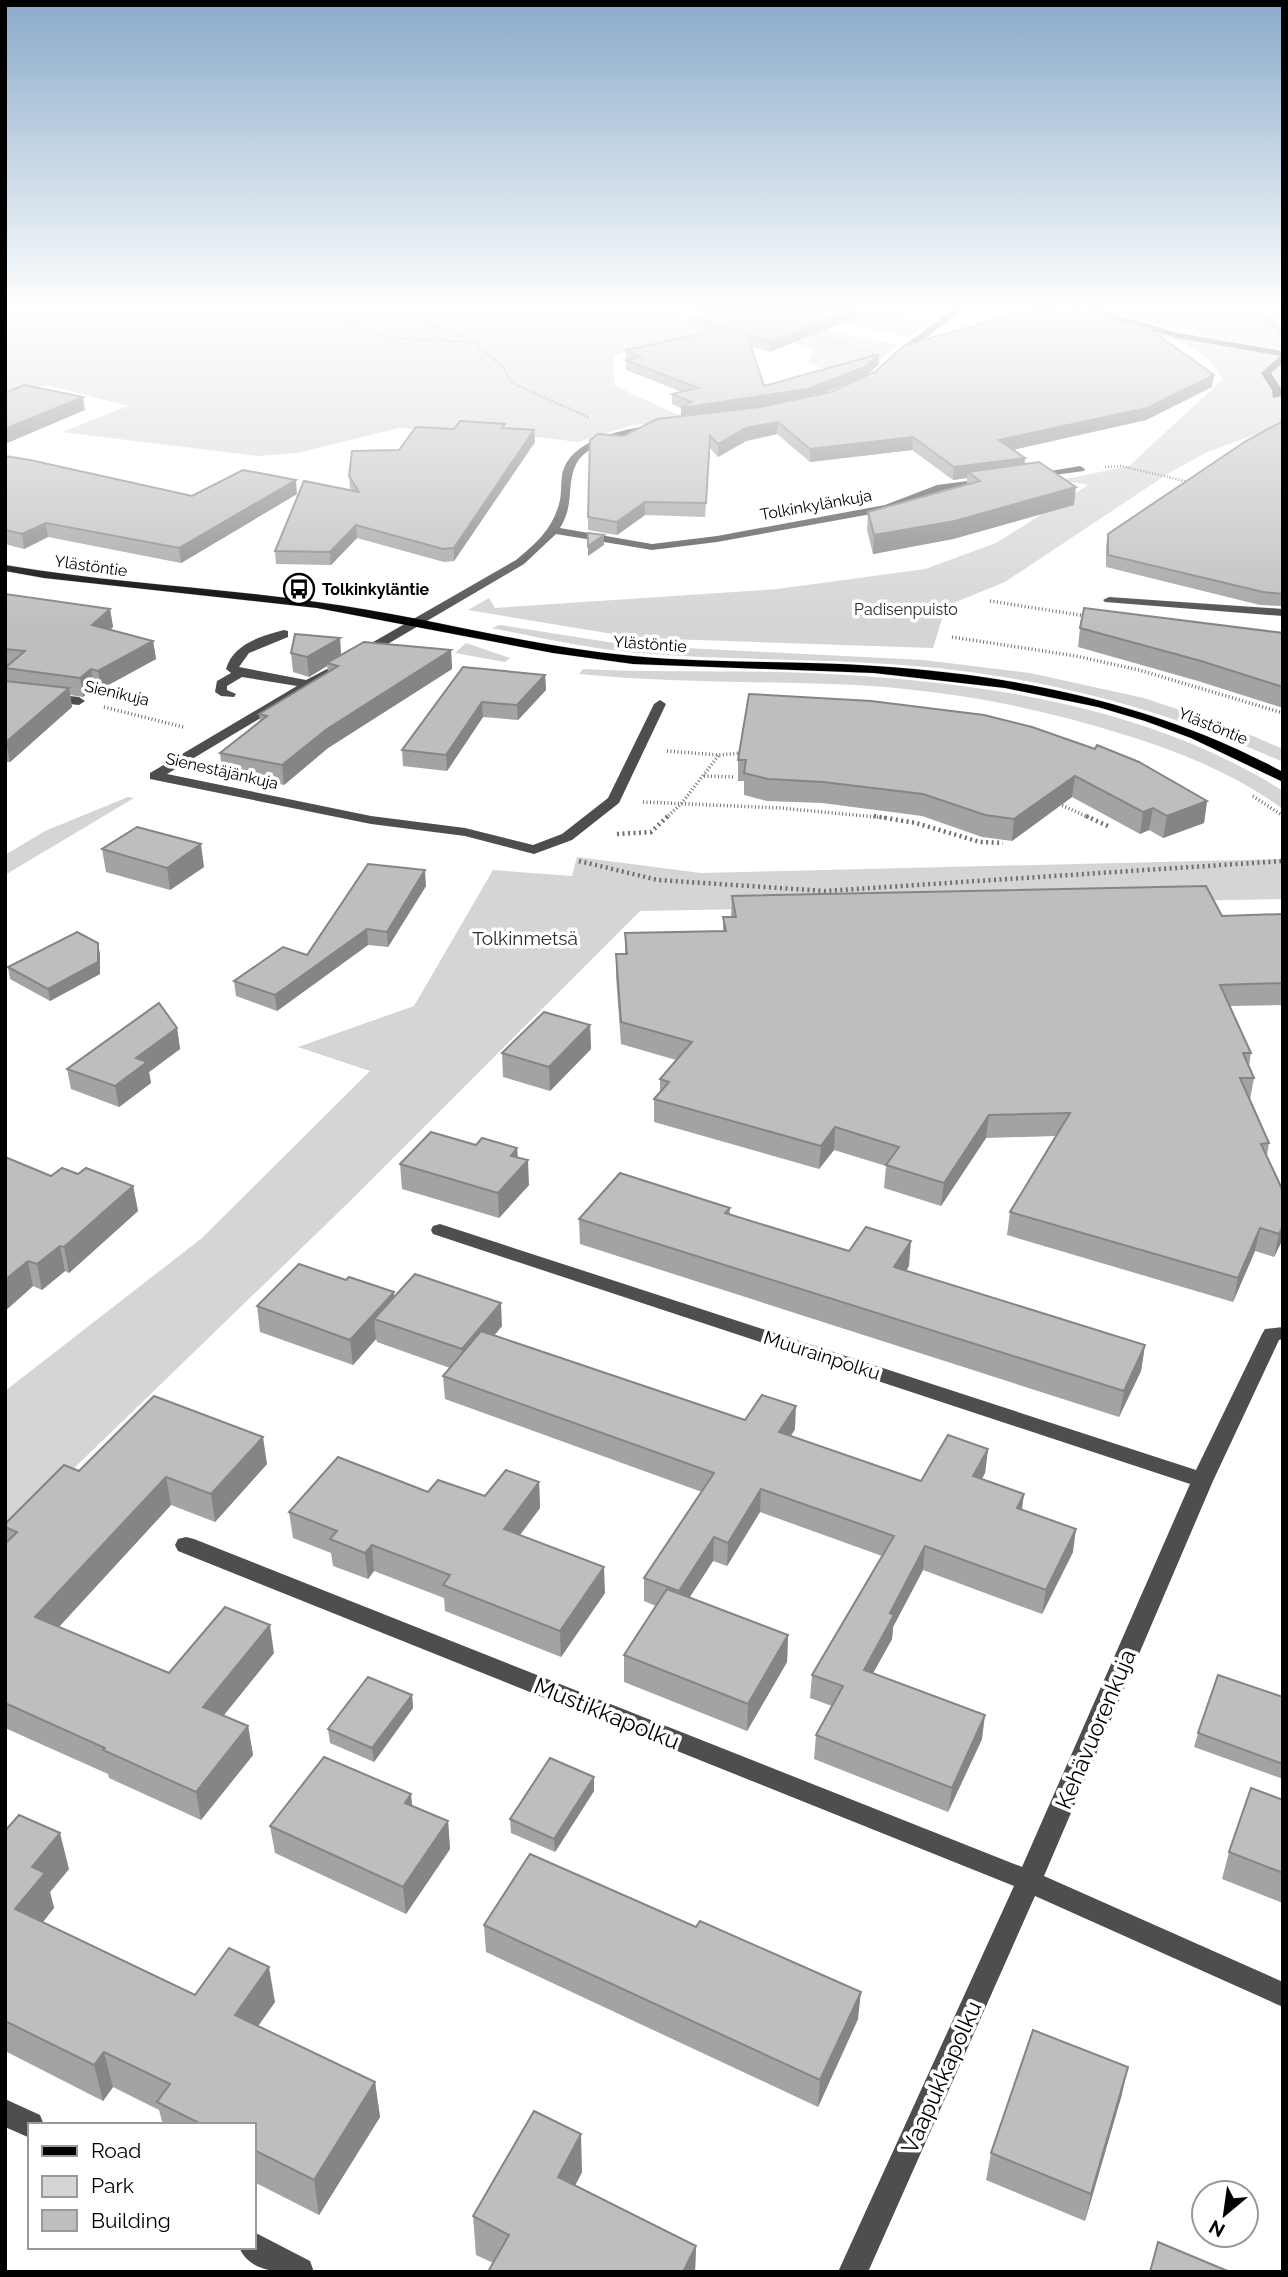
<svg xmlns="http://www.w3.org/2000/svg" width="1288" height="2277" viewBox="0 0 1288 2277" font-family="Raleway,sans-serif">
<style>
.green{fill:#d5d5d5}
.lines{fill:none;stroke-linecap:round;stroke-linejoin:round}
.stream{fill:#9c9c9c;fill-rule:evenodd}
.major-casing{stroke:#dbdbdb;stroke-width:1}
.path-far2{stroke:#707070;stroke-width:2.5;stroke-dasharray:1 2;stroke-linecap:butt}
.path-far1{stroke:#707070;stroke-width:3.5;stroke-dasharray:1 2.5;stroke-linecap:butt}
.path{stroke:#707070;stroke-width:4.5;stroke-dasharray:2 3.5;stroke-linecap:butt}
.minor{fill:#4e4e4e;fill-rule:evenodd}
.major{fill:#000;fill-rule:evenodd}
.wall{fill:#a3a3a3}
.shaded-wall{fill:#858585}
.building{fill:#bebebe;stroke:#858585;stroke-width:2}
.labels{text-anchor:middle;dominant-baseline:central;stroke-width:7;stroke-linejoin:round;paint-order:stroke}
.far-street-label{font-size:16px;fill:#000;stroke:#fff}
.far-poi-label{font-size:16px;font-weight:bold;fill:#000;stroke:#fff;text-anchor:start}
.far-park-label{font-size:16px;fill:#2c2c2c;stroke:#fff}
.park-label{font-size:19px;fill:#2c2c2c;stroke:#fff}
.street-label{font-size:19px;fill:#000;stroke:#fff}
.near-street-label{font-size:23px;fill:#000;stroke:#fff}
</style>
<rect width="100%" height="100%" fill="#fff"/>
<g class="green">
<polygon points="5,310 666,310 706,328 741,323 790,322 898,345 855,381 808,363 814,349 741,325 613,355 615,386 689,420 632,425 578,442 512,434 399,428 298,453 258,456 62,432 128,406 47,385 5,397"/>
<polygon points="857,310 934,321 909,337 830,321"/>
<polygon points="1109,310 1283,310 1283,349 1204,337 1195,329 1165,328"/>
<path d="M1161 333 1283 357V424L1205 453 1166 475 1005 582 946 606 933 648 637 638 468 610 489 598 495 608 777 589 925 569 996 543 1088 485 1061 480 1129 466 1223 379C1207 353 1188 342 1158 335Z"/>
<path d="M500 625 627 645 923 660 1030 673 1144 698 1234 728 1283 749V762C1180 716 1074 685 962 671 854 657 746 662 638 653 589 649 540 638 492 628Z"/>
<polygon points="466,643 510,658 505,662 455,653"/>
<path d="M583 669C659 673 735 670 811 673 972 681 1144 703 1283 791V809C1236 775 1181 752 1125 735 1038 707 946 690 855 685 763 681 670 683 579 674Z"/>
<polygon points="128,797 134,798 5,875 5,855 45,831"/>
<polygon points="577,857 701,873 1283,859 1283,899 640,911 345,1206 5,1535 5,1391 202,1238 370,1071 298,1047 414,1006 493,870 572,876"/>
</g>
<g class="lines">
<polygon class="stream" points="1257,310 1263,310 1283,331 1283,337"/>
<g class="major-casing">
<path id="major" d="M5 565C109 583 213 587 317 602 423 616 526 646 633 656 713 664 794 660 875 666 1017 675 1157 704 1283 772V782L1191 738 1145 721 1098 707 1005 688 874 673 633 664 553 653 317 608 44 578 5 571Z"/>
</g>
<g class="path-far2">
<polyline points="331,310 335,317 391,338 472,342"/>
<polyline points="364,310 407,314 474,342 503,367 512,383 590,418"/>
<polyline points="809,334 874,353"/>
<polyline points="1105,467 1121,466 1189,482"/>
</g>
<g class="path-far1">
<polyline points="990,601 1086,616"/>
<polyline points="952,637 1076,656 1139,670 1283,713"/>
<polyline points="104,707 183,727"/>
<polyline points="667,751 719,755 742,753"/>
<polyline points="704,776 734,777"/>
<polyline points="1253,796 1283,816"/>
<polyline points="643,802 780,808 887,818"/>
<polyline points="1059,804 1090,818"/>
<polyline points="666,818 681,804 719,755"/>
</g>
<g class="path">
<polyline points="874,816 916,823 980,842 1003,843"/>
<polyline points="1086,816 1110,827"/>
<polyline points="617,834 651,832 668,816"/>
<polyline points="579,861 658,880 825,891 1283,861"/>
</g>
<g class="minor">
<polygon points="952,310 960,311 898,359 892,359 892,355"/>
<polygon points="1086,310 1098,310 1178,333 1283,351 1283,363 1271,373 1282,390 1281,396 1273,398 1272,390 1261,373 1280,356 1177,338"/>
<path d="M659 424 664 427 662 429C637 434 584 439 574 469 567 490 574 505 560 528L652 544 717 536 885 505 937 485 990 478 995 481 943 490 888 511 717 542 652 550 556 534 524 564 362 659H354V653L516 560C537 543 554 527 560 500 562 490 560 477 564 468 576 437 631 428 659 424Z"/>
<polygon points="1080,466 1085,469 1084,471 1031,478 1026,475"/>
<polygon points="1109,597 1283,609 1283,616 1105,602 1103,600"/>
<path d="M284 630 288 631V637L249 653 239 667 306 680 327 669 331 670V676L167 774 371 816 465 828 533 845 562 834 608 798 654 704 660 700 666 704 619 803 572 840 534 854 465 836 371 824 150 779V773L297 686 242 677 227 686V690L236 694 234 697 221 696 215 692 217 681 231 673 226 669C233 644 261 636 284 630Z"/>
<polygon points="5,689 79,697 85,701 79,705 5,697"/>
<polygon points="440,1224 1196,1470 1262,1334 1265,1329 1283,1327 1283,1339 1279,1340 1213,1481 1044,1876 1283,1982 1283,2007 1035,1896 868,2272 838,2272 1014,1886 178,1551 175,1545 178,1539 186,1537 194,1539 1022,1867 1190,1484 433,1234 431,1230 433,1226"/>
<polygon points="5,2099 40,2115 44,2125 30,2125 30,2138 5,2127"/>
<path d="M254 2232 310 2261 314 2272C287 2272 251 2276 239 2247H254Z"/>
</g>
<use href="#major" class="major"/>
</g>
<g class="wall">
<polygon points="696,310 874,310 770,352 750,346 764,386 879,354 879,364 821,394 1212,387 1146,420 1013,450 1025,458 1024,464 1074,505 953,539 873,554 867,530 868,512 967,485 967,478 953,480 912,450 810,462 777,434 746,441 718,457 710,448 705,517 645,515 617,535 588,530 588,517 624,436 681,416 681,408 672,404 672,394 682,392 626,370 626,350 711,332 688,324 688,315"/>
<polygon points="1283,421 1283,606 1260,605 1106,567 1106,546 1108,534"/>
<polygon points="505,428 534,430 535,442 454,561 444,562 357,538 331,565 276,564 275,551 351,490 350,488 349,476 399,450 454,429"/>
<polygon points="5,456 192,496 297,494 181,563 48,537 24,549 5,544"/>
<polygon points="5,594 110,609 113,627 110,630 153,641 156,659 101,689 94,687 83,697 70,695 72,707 10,762 5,762 5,681 7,681 5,673"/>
<polygon points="1080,628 1283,633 1283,708 1198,681 1078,647"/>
<polygon points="340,638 341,655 451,650 452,669 328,748 284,785 222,772 220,753 260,721 259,714 328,672 327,666 309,677 293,672 291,653"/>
<polygon points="463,667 545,675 546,690 518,720 483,717 447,771 403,766 402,750"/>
<polygon points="749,694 1207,801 1204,823 1163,838 1149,830 1140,834 1072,797 1012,841 982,837 922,816 822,803 767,801 744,795 744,781 738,781 738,760"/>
<polygon points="102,849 204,867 170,890 106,872"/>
<polygon points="426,886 388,947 368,945 277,1011 236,996 234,981 307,955"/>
<polygon points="732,896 1222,916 1283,914 1283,1005 1230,1006 1251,1053 1249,1066 1254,1078 1250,1100 1269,1143 1267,1156 1283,1239 1274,1257 1255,1251 1233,1302 1007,1235 1010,1212 1056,1136 986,1138 941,1206 884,1188 886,1166 834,1150 819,1169 654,1122 654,1099 660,1093 660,1079 676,1060 621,1044 616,976 616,954 625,954 625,933 723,931 723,917 731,917"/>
<polygon points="100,954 100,974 50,1001 10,979 8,967"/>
<polygon points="590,1025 591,1049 550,1091 503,1077 502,1053"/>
<polygon points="177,1028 180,1049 149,1072 151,1083 119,1107 71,1089 67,1069"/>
<polygon points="476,1145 517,1148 518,1158 529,1185 499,1218 402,1189 400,1164"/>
<polygon points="5,1157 51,1176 78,1174 133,1186 138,1211 69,1273 65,1271 42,1290 33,1286 5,1311"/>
<polygon points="730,1208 730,1215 849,1251 909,1266 906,1271 1145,1345 1141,1371 1119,1417 580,1244 579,1219"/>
<polygon points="394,1297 502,1326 494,1336 745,1420 795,1429 791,1436 921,1481 988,1449 985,1473 982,1479 1022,1509 1073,1552 1042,1614 923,1570 893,1627 892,1639 873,1673 982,1739 948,1812 814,1759 816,1735 832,1706 810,1698 812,1675 882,1556 760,1512 727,1566 713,1561 689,1598 788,1635 787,1662 747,1731 624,1682 624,1655 656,1606 644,1601 644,1578 702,1492 445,1399 443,1376 450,1368 377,1342 376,1339 353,1365 260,1332 257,1306"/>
<polygon points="267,1464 215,1522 171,1505 59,1627 169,1673 274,1653 223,1716 248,1726 253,1755 201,1820 109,1778 108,1774 5,1728 5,1544 7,1542 5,1537 5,1524 79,1471"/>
<polygon points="539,1482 540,1508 520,1535 605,1593 561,1657 445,1611 444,1598 374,1571 368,1579 333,1566 331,1553 293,1538 289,1512 428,1492 485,1496"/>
<polygon points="412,1695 413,1708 374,1762 330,1743 328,1729"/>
<polygon points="1283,1697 1283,1779 1194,1747 1198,1733"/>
<polygon points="594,1777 594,1791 555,1852 511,1833 510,1819"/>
<polygon points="1283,1800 1283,1903 1222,1879 1229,1852"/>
<polygon points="412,1806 448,1821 450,1849 406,1914 275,1853 270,1826"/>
<polygon points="5,1831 69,1869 50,1892 54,1908 43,1922 195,1995 275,2002 258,2026 375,2082 380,2117 319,2215 254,2182 254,2125 163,2125 159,2110 113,2087 103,2101 5,2051"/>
<polygon points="484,1925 858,2019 818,2107 486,1952"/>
<polygon points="1122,2094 1085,2221 986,2180 991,2153"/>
<polygon points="582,2172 575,2186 696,2246 695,2272 489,2272 493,2263 476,2255 473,2216"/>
</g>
<g class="shaded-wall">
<polygon points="851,310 874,310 770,352 770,342"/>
<polygon points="879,354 879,364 865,377 807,399 681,419 681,408"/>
<polygon points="1214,375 1212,387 1146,420 998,453 999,440"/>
<polygon points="83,397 85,410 5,444 5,429"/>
<polygon points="778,422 777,434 746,441 718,457 718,444 746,428"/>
<polygon points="534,430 535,442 454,561 454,548"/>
<polygon points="913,437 912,450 810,462 810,449"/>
<polygon points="1025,458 1024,471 968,472 967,478 953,480 954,467"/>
<polygon points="296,480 297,494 181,563 179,548"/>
<polygon points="1076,487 1074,505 953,539 873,554 874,535"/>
<polygon points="645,502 645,515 617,535 617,522"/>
<polygon points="46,523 48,537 24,549 22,534"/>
<polygon points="356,525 357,538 331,565 330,552"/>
<polygon points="604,535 604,545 588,556 588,546"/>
<polygon points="110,609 113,627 94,643 92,625"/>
<polygon points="340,638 341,658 327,663 327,666 309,677 307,657"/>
<polygon points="153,641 156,659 101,689 98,671"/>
<polygon points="451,650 452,669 328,748 284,785 282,765 327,729"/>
<polygon points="91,669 94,687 83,697 80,678"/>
<polygon points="545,675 546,690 518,720 517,705"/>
<polygon points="69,688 72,707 10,762 6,742"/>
<polygon points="482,702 483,717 447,771 446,755"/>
<polygon points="1075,776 1072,797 1012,841 1014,819"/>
<polygon points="1207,801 1204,823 1163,838 1167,816"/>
<polygon points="1153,808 1149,830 1140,834 1143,812"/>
<polygon points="201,844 204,867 170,890 167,868"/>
<polygon points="425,870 426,886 388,947 387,932"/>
<polygon points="367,929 368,945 277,1011 275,995"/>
<polygon points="98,943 100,954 100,974 50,1001 48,989"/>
<polygon points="590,1025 591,1049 550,1091 549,1067"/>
<polygon points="177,1028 180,1049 149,1072 151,1083 119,1107 115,1086 136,1058"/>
<polygon points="989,1115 986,1138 941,1206 944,1183"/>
<polygon points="835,1127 834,1150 819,1169 821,1146"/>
<polygon points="517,1148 518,1171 528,1160 529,1185 499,1218 498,1193 511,1156"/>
<polygon points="133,1186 138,1211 69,1273 64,1247"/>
<polygon points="1283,1226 1283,1239 1274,1257 1279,1234"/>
<polygon points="1260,1228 1255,1251 1233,1302 1238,1278"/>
<polygon points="911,1241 909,1266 892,1293 894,1267"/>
<polygon points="60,1246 65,1271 42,1290 37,1264"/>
<polygon points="28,1261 33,1286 5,1311 5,1280"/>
<polygon points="394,1292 396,1317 374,1319 376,1339 353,1365 350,1340"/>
<polygon points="501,1303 502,1326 463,1372 462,1349"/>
<polygon points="1145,1345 1141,1371 1119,1417 1124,1391"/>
<polygon points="796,1406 795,1429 778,1455 779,1432"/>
<polygon points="263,1437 267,1464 215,1522 211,1494"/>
<polygon points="988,1449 985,1473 970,1499 973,1476"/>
<polygon points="166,1477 171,1505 42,1645 35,1617"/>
<polygon points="539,1482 540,1508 505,1555 504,1529"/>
<polygon points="761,1489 760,1512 727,1566 728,1543"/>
<polygon points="1024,1494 1021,1517 1017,1508"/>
<polygon points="1076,1529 1073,1552 1042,1614 1046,1590"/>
<polygon points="714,1537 713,1561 679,1614 679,1591"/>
<polygon points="372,1545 374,1571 368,1579 365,1553"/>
<polygon points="925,1546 923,1570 893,1627 892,1639 862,1693 864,1670 890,1613"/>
<polygon points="604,1567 605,1593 561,1657 560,1631"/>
<polygon points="270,1625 274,1653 208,1735 203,1707"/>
<polygon points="788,1635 787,1662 747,1731 748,1704"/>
<polygon points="412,1695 413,1708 374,1762 372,1748"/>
<polygon points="985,1715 982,1739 948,1812 952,1788"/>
<polygon points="248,1726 253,1755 201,1820 196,1792"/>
<polygon points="594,1777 594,1791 555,1852 554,1839"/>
<polygon points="411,1794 414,1822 405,1803"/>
<polygon points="448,1821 450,1849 406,1914 403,1887"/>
<polygon points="60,1833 69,1869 50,1892 54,1908 25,1944 15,1909 32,1867"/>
<polygon points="269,1967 275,2002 241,2050 235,2015"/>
<polygon points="861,1992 858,2019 818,2107 820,2080"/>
<polygon points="104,2052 113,2087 103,2101 94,2065"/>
<polygon points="1128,2067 1122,2094 1085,2221 1091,2194"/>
<polygon points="375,2082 380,2117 319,2215 314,2180"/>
<polygon points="581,2134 582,2172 559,2216 558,2177"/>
<polygon points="696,2246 695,2272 683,2272"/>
</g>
<g class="building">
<polygon points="696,310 851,310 770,342 747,334 764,386 879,354 865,367 808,389 681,408 692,402 672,394 698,388 626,360 641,357 626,350 728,328 688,315"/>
<polygon points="1031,310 1055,310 1064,312 1074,310 1150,329 1214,375 1147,408 999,440 1025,458 954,467 913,437 810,449 778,422 746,428 718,444 710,436 706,503 645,502 617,522 588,517 590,440 598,434 624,436 657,419 760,407 831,392 875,372 905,345"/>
<polygon points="24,385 83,397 5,429 5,393"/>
<polygon points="460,421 505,424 502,428 534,430 454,548 443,549 356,525 330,552 275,551 304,481 359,492 349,476 352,451 399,450 416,427 454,429"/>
<polygon points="1283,421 1283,594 1263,592 1108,555 1108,534 1246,441"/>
<polygon points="5,456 30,460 192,496 243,470 296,480 179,548 46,523 22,534 5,530"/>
<polygon points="1039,462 1076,487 955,521 874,535 868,512 980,481 968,472"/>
<polygon points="588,533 604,535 588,546"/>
<polygon points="5,594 110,609 92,625 153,641 98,671 91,669 80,678 5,668 25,651 5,649"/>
<polygon points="1084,608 1283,633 1283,687 1201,661 1080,628"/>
<polygon points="295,634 340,638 307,657 291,653"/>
<polygon points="364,642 451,650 327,729 282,765 220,753 267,716 259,714 338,666 327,663"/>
<polygon points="463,667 545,675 517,705 482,702 446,755 402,750"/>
<polygon points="5,681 69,688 6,742"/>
<polygon points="749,694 871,701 984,715 1032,727 1095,749 1097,745 1139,762 1207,801 1167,816 1153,808 1143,812 1075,776 1014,819 985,815 923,794 823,782 768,779 744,773 746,760 738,760"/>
<polygon points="137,827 201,844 167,868 102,849"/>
<polygon points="368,864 425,870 387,932 367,929 275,995 234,981 283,947 307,955"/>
<polygon points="1206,886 1222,916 1283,914 1283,983 1220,985 1251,1053 1243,1053 1254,1078 1240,1078 1269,1143 1261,1144 1283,1191 1283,1226 1279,1234 1260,1228 1238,1278 1010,1212 1070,1113 989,1115 944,1183 886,1165 899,1147 835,1127 821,1146 654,1099 669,1082 660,1079 692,1042 621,1022 616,954 627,954 625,933 726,931 723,917 736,917 732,896"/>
<polygon points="77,932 98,943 98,962 48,989 8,967"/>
<polygon points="159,1003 177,1028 136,1058 147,1062 115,1086 67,1069"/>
<polygon points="544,1012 590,1025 549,1067 502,1053"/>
<polygon points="431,1132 476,1145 482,1138 517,1148 511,1156 528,1160 498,1193 400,1164"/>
<polygon points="5,1157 51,1176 62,1168 78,1174 86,1168 133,1186 64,1247 60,1246 37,1264 28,1261 5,1280"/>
<polygon points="620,1173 730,1208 725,1213 849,1251 866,1227 911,1241 894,1267 1145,1345 1124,1391 579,1219"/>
<polygon points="299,1264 346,1280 349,1277 394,1292 350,1340 257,1306"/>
<polygon points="415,1274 501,1303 462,1349 374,1319"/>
<polygon points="481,1331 745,1420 762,1395 796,1406 779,1432 921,1481 948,1435 988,1449 973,1476 1024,1494 1017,1508 1076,1529 1046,1590 925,1546 890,1613 894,1615 864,1670 985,1715 952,1788 816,1735 843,1686 812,1675 894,1536 761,1489 728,1543 714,1537 679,1591 644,1578 714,1473 443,1376"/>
<polygon points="154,1396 263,1437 211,1494 166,1477 35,1617 169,1673 225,1607 270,1625 203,1707 248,1726 196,1792 103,1750 105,1748 5,1703 5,1544 17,1532 5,1527 5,1524 64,1465 79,1471"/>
<polygon points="338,1457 428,1492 438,1480 485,1496 506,1470 539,1482 504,1529 604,1567 560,1631 443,1585 450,1575 372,1545 365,1553 330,1539 337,1531 289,1512"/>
<polygon points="667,1589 788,1635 748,1704 624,1655"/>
<polygon points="1218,1675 1283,1697 1283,1764 1198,1733"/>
<polygon points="368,1677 412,1695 372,1748 328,1729"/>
<polygon points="324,1757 411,1794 405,1803 448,1821 403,1887 270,1826"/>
<polygon points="550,1758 594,1777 554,1839 510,1819"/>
<polygon points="1251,1788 1283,1800 1283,1873 1229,1852"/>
<polygon points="19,1815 60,1833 32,1867 45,1873 15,1909 195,1995 229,1948 269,1967 235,2015 375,2082 314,2180 254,2150 254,2125 203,2125 157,2102 170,2084 104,2052 94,2065 5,2021 5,1831"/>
<polygon points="530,1854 696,1927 700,1921 861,1992 820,2080 484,1925"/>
<polygon points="1033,2030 1128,2067 1091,2194 991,2153"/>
<polygon points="534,2111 581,2134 558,2177 696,2246 683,2272 491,2272 489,2270 509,2235 473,2216"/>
<polygon points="1158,2242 1230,2272 1150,2272"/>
</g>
<linearGradient id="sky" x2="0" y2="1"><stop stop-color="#89aaca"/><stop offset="0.49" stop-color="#fff"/><stop offset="1" stop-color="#fff" stop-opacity="0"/></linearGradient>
<rect width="1288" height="628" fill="url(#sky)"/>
<defs>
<g id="bus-ring" transform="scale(1.575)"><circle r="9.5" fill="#fff" stroke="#000" stroke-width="1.5"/><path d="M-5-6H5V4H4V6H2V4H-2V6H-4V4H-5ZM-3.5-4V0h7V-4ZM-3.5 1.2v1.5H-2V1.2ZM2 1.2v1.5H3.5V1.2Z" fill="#000"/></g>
</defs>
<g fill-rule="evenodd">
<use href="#bus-ring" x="299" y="589"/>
</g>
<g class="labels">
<g class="far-street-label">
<text transform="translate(816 505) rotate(-10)">Tolkinkylänkuja</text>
<text transform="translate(91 566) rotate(8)">Ylästöntie</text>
<text transform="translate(650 644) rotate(4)">Ylästöntie</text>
<text transform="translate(117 693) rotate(13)">Sienikuja</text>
<text transform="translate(1213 726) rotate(22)">Ylästöntie</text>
<text transform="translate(222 771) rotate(13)">Sienestäjänkuja</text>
</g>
<g class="far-poi-label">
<text x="322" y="589">Tolkinkyläntie</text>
</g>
<g class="far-park-label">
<text x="906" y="609">Padisenpuisto</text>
</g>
<g class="park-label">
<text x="525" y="938">Tolkinmetsä</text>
</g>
<g class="street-label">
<text transform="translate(822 1355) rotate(18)">Muurainpolku</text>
</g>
<g class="near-street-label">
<text transform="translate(607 1713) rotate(22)">Mustikkapolku</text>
<text transform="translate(1095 1729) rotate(-67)">Kehävuorenkuja</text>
<text transform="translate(941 2077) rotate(-66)">Vaapukkapolku</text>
</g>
</g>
<rect width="1288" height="2277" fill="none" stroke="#000000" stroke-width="14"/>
<rect x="28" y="2123" width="228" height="126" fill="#ffffff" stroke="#999999" stroke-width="2"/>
<rect x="42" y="2146" width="35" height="10" fill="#000000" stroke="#999999" stroke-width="2"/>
<text x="91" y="2158" font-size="21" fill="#000000">Road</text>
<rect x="42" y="2176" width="35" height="21" fill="#d5d5d5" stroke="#999999" stroke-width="2"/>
<text x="91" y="2193" font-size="21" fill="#000000">Park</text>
<rect x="42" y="2210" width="35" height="21" fill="#bebebe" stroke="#999999" stroke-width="2"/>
<text x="91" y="2228" font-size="21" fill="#000000">Building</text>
<g transform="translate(1225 2214) rotate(209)"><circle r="33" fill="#ffffff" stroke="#999999" stroke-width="2"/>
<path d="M0-5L12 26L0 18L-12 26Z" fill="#000000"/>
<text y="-10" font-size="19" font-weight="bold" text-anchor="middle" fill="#000000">N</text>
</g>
</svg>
